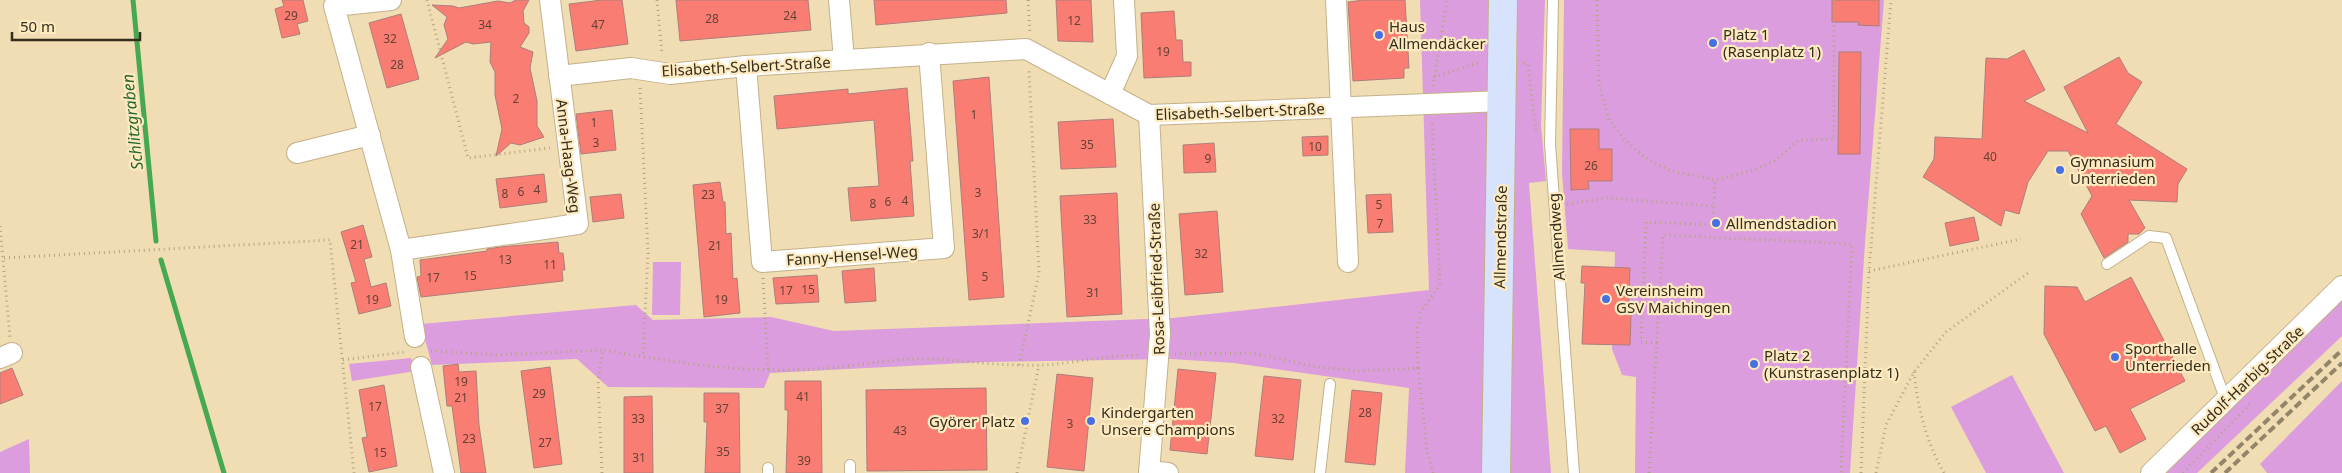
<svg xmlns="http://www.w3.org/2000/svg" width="2342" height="473" viewBox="0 0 2342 473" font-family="'Noto Sans',sans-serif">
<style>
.green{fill:#db9ddd}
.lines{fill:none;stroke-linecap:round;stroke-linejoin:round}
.stream{stroke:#46a952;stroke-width:5}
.building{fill:#fa7d74;stroke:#ad7e79}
.service-casing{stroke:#c4b189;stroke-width:12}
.minor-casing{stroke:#c4b189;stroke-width:22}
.secondary-casing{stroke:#c4b189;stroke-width:30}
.path{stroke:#b3a482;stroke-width:3;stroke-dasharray:1 4;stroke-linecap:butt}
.service{stroke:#fff;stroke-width:10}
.minor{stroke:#fff;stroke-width:20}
.secondary{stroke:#d7e2fc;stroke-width:28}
.rail{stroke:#928568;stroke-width:4;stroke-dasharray:8 4;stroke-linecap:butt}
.poi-dot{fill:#4771e3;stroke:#feeac0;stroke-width:2}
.labels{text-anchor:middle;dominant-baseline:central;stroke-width:4.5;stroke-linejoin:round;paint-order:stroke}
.number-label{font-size:12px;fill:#664233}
.poi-label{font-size:15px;fill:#352e1d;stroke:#feeac0;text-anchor:start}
.street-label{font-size:15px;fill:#352e1d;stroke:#feeac0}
.water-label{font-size:16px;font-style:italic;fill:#25662d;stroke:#feeac0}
</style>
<rect width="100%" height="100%" fill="#f0ddb3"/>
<g class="green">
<polygon points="1420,0 1545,0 1541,125 1546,181 1529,183 1551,473 1405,473 1409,388 1234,363 1171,359 985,362 770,373 764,388 608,387 577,359 432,365 421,324 636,305 653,320 771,317 834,331 1173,318 1429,290"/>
<polygon points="1564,0 1884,0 1865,243 1850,473 1635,473 1636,377 1622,375 1612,349 1615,252 1568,249 1562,173"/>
<polygon points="653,262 681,262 680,315 652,315"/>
<polygon points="2342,294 2342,336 2197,473 2160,473"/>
<polygon points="411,358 416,371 352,381 349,364"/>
<polygon points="2012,375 2064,473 1986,473 1951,407"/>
<polygon points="2342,381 2342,473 2267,473 2260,464"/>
<polygon points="29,439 30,473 0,473 0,452"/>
</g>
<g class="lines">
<g class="stream">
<polyline points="133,0 156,241"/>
<polyline points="161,260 224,473"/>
</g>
</g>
<g class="building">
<polygon points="282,0 303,0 308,21 297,24 300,34 282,38 275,9 284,6"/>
<polygon points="516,0 529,0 523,11 524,23 529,27 529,33 520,47 533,52 530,68 537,101 537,126 544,137 520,145 511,143 496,156 502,129 495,95 495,72 490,62 491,42 473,44 466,42 435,58 448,39 444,25 447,17 432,5 453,6 459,8 498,1 510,3"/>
<polygon points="602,0 622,0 628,44 576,51 569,4"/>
<polygon points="676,0 808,0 811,30 680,41"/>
<polygon points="874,0 1006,0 1007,13 876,25"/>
<polygon points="1056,0 1091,0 1093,42 1058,41"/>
<polygon points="1364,0 1405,0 1409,68 1404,68 1404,78 1353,81 1348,2"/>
<polygon points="1832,0 1879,0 1879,26 1858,25 1859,22 1832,22"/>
<polygon points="1174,11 1176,40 1182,40 1183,62 1191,62 1191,76 1144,78 1141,13"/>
<polygon points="401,14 419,79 387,88 369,23"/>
<polygon points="2024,50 2045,90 2024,101 2088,133 2064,87 2119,57 2128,73 2142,82 2116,124 2187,169 2178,184 2177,202 2129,200 2145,228 2139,234 2128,234 2128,242 2104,258 2081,214 2092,196 2068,151 2048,151 2028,182 2019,214 2005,210 2001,226 1923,177 1934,159 1935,137 1982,139 1986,58 2007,59"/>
<polygon points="1839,52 1861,52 1860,154 1838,154"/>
<polygon points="989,77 1004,297 969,300 953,81"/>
<polygon points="907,88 913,161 910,161 914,216 851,221 848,188 879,186 874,120 777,129 774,96 848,89 848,94"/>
<polygon points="612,110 616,150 581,154 576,114"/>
<polygon points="1113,119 1116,167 1061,169 1058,122"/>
<polygon points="1570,129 1599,129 1599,149 1612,149 1612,181 1588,181 1589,189 1571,190"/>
<polygon points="1328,136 1328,155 1303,156 1302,137"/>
<polygon points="1214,143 1216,172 1184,173 1183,145"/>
<polygon points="544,174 547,202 500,208 496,179"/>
<polygon points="720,182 723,202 725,202 726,234 731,233 733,279 737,278 740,313 704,317 693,185"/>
<polygon points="1117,193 1122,314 1067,317 1060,196"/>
<polygon points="621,194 624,218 593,222 590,197"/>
<polygon points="1391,194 1393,232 1368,233 1366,195"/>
<polygon points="1217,211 1223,292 1185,295 1179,214"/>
<polygon points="1974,217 1979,240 1950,246 1945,223"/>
<polygon points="363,225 372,257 364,259 371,287 386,283 391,306 359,314 351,283 356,282 341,232"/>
<polygon points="558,242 559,253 563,253 565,270 562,270 563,281 421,297 417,277 421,276 420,260 487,251 487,249 500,247"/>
<polygon points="1582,266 1630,268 1628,315 1631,315 1630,345 1582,344 1585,283 1581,283"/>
<polygon points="874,268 876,301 845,303 842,271"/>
<polygon points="817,275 819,302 776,304 773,278"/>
<polygon points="2131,277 2185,381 2130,409 2146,439 2120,453 2106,426 2095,431 2044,334 2045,286 2077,287 2085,302"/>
<polygon points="458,364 459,372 476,371 479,425 486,473 461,473 452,406 447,406 443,366"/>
<polygon points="550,367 562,464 534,468 521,371"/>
<polygon points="12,368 23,395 0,404 0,373"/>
<polygon points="1178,369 1216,373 1207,454 1170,450"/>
<polygon points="1057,374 1093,378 1084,471 1047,467"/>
<polygon points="1264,376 1301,380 1293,460 1255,456"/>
<polygon points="785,381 821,381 822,473 786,473 788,410 785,410"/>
<polygon points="384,385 397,466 369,472 362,438 367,437 359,390"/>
<polygon points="986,388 987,470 867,471 866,390"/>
<polygon points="1352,390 1382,393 1375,465 1345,462"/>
<polygon points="704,393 739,393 740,473 705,473 707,422 704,422"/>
<polygon points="652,396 653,473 624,473 624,397"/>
</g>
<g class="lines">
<g class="service-casing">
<g id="service">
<polyline points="1553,0 1550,144 1574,473"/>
<polyline points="2107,264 2149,236 2166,238 2226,401"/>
<polyline points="850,465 850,473"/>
<polyline points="768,468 768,473"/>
<polyline points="1320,473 1330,384"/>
</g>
</g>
<g class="minor-casing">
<g id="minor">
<polyline points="391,0 334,6 401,250 578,224 550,0"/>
<polyline points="839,0 844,60"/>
<polyline points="1336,0 1348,262"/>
<polyline points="746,66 762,262 944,248 929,53"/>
<polyline points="559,76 631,68 670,74 746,66 1026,49 1149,115 1503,101"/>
<polyline points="1110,94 1127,56 1124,0"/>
<polyline points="297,153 370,135"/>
<polyline points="401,250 415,337"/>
<polyline points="0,358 12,353"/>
<polyline points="421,367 444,473"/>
<polyline points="1149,471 1168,473"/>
<polyline points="1149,473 1160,334 1149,115"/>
<polyline points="2151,473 2342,286"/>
</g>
</g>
<g class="secondary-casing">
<polyline id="secondary" points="1496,473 1503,0"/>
</g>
<g class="path">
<polyline points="427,0 468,158 550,148"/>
<polyline points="657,0 662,54"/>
<polyline points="1028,0 1030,34"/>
<polyline points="1597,0 1599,84 1609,119 1624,139 1644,157 1668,170 1715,180 1754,170 1776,160 1799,140 1834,139 1834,0"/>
<polyline points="1524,63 1528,64 1536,131"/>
<polyline points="1434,77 1481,62"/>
<polyline points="1433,86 1447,0"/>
<polyline points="640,88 648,253 643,357"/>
<polyline points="1567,204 1607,198 1714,206"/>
<polyline points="0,226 10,337"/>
<polyline points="4,258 330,240 354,473"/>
<polyline points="1869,271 2021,239"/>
<polyline points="763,278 768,369"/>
<polyline points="1657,343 1641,342 1646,222 1713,225 1715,180"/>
<polyline points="431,351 497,355 603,350"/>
<polyline points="1175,354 1251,353 1318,367 1359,371 1418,368 1427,450 1433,473"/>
<polyline points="343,360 405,352"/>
<polyline points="1019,365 1039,273 1029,71"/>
<polyline points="1418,368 1417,329 1420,313 1440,285 1432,122"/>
<path d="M1914 372C1918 409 1926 441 1944 473"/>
<path d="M602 473 598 380 603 350C673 362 745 374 817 369 853 367 890 358 926 359 965 360 1004 367 1043 365 1076 363 1108 355 1141 355"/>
<polyline points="1017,473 1039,365"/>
<polyline points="1649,473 1663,235 1852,244 1841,473"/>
<polyline points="1861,473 1869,271 1891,0"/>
<polyline points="1876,473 1886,425 1914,372 1946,332 2028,273"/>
<polyline points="2183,473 2250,404"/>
</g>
<use href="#service" class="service"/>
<use href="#minor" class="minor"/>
<use href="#secondary" class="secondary"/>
<g class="rail">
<polyline points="2211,473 2342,350"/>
<polyline points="2225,473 2342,363"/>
</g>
</g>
<g class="poi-dot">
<circle cx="1379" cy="35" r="5"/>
<circle cx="1713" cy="43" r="5"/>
<circle cx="2060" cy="170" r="5"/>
<circle cx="1716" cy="223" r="5"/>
<circle cx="1606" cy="299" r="5"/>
<circle cx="2115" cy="357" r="5"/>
<circle cx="1754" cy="364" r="5"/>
<circle cx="1025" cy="421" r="5"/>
<circle cx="1091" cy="421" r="5"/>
</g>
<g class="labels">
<g class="number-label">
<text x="291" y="15">29</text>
<text x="790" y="15">24</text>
<text x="712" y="18">28</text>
<text x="1074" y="20">12</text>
<text x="485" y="24">34</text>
<text x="598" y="24">47</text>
<text x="390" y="38">32</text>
<text x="1163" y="51">19</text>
<text x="397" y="64">28</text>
<text x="516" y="98">2</text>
<text x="974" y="114">1</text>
<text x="594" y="122">1</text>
<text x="596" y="142">3</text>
<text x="1087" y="144">35</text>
<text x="1315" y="146">10</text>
<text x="1990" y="156">40</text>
<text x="1208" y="158">9</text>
<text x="1591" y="165">26</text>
<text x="537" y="189">4</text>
<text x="521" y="191">6</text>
<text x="978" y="192">3</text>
<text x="505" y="193">8</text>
<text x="708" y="194">23</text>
<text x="905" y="200">4</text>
<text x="888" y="201">6</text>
<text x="873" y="203">8</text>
<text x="1379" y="204">5</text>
<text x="1090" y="219">33</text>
<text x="1380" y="223">7</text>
<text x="981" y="233">3/1</text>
<text x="357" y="244">21</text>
<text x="715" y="245">21</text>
<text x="1201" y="253">32</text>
<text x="505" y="259">13</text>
<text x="550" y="264">11</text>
<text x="470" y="275">15</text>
<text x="985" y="276">5</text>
<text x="433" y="277">17</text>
<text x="808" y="289">15</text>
<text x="786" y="290">17</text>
<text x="1093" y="292">31</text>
<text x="372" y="299">19</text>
<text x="721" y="299">19</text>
<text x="461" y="381">19</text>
<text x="539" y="393">29</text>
<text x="803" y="396">41</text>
<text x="461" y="397">21</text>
<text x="375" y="406">17</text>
<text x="722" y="408">37</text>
<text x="1365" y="412">28</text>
<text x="638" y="418">33</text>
<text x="1278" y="418">32</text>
<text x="1070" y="423">3</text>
<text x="900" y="430">43</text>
<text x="469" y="438">23</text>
<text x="545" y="442">27</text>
<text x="723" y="451">35</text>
<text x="380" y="452">15</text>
<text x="639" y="457">31</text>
<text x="804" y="460">39</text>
</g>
<g class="poi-label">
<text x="1389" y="26">Haus<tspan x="1389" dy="17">Allmendäcker</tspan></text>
<text x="1723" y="34">Platz 1<tspan x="1723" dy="17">(Rasenplatz 1)</tspan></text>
<text x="2070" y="161">Gymnasium<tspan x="2070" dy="17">Unterrieden</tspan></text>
<text x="1726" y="223">Allmendstadion</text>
<text x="1616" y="290">Vereinsheim<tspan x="1616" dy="17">GSV Maichingen</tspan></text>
<text x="2125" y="348">Sporthalle<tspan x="2125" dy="17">Unterrieden</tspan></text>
<text x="1764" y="355">Platz 2<tspan x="1764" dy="17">(Kunstrasenplatz 1)</tspan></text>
<text x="1101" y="412">Kindergarten<tspan x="1101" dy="17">Unsere Champions</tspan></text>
<text x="1015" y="421" text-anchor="end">Györer Platz</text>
</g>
<g class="street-label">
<text transform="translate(746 66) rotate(-3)">Elisabeth-Selbert-Straße</text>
<text transform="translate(1240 111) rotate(-2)">Elisabeth-Selbert-Straße</text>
<text transform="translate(569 156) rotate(83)">Anna-Haag-Weg</text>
<text transform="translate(1500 237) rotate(-89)">Allmendstraße</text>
<text transform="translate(1556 237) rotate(-94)">Allmendweg</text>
<text transform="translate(852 255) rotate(-4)">Fanny-Hensel-Weg</text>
<text transform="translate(1156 279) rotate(-92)">Rosa-Leibfried-Straße</text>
<text transform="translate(2247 380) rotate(-44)">Rudolf-Harbig-Straße</text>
</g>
<g class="water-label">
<text transform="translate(132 122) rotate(-96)">Schlitzgraben</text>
</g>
</g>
<path d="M12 32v8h128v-8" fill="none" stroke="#352e1d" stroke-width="2.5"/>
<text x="20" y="32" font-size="15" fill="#352e1d" stroke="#feeac0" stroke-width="4" paint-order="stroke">50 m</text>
</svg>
